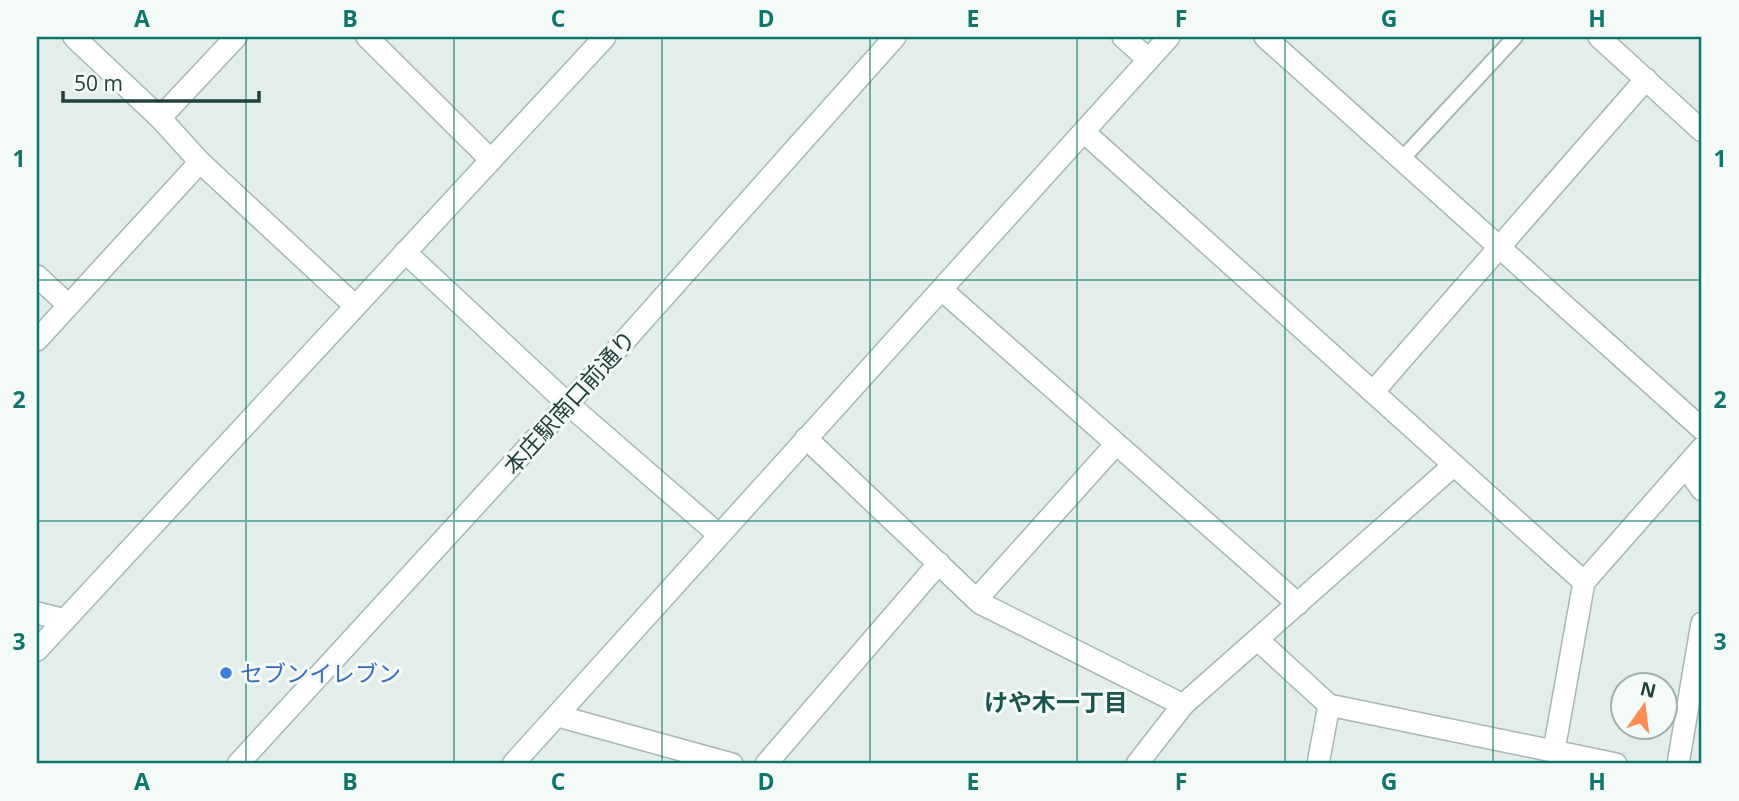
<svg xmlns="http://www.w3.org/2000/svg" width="1739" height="801" viewBox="0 0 1739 801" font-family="'Open Sans','Noto Sans JP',sans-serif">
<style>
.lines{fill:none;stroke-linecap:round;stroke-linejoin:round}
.lane-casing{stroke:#a5b7b2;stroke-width:18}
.street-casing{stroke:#a5b7b2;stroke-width:24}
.secondary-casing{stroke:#a1bbb4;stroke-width:24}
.lane{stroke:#fff;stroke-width:14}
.street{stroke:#fff;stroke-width:21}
.secondary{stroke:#fff;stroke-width:21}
.grid{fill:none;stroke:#0f766e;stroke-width:2;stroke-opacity:0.55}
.shop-dot{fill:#3f7fe0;stroke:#f4faf8;stroke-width:2.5}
.labels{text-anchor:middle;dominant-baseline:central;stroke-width:6;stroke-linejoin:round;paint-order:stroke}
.street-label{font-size:23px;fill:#21413c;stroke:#f4faf8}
.shop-label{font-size:23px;fill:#366cbe;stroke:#f4faf8;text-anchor:start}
.neighbourhood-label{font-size:24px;font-weight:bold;fill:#1b554d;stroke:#f4faf8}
.neatline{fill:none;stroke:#0f766e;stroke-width:2.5}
.grid-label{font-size:23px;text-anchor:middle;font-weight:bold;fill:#0f766e}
</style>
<rect width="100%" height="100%" fill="#e3eeea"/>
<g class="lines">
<g class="lane-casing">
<polyline id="lane" points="1402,159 1515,37"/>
</g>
<g class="street-casing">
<g id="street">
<polyline points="74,37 160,118 200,162 355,306"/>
<polyline points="367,37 491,160"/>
<polyline points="1265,37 1702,429"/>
<polyline points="1599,37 1702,131"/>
<polyline points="160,118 236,37"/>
<polyline points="1084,132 1584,582"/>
<polyline points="37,276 68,305"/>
<polyline points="942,290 1298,604"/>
<polyline points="37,340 200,162"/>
<polyline points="1373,392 1646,79"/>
<polyline points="806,438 980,603 1183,705"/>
<polyline points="1686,467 1702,490"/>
<polyline points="977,599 1116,444"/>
<polyline points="37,613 65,620"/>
<polyline points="1258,640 1329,705 1616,764"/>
<polyline points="558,716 732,764"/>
<polyline points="1554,750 1584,582 1702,448"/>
<polyline points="766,764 939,563"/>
<polyline points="1137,764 1183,705 1454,465"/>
<polyline points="1318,764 1329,705"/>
<polyline points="1678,764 1702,623"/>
</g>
</g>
<g class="secondary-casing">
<g id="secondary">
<polyline points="1123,37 1148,59"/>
<polyline points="405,252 568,404 718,534"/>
<polyline points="37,650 605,37"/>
<polyline points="238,764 587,383 895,37"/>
<polyline points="513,764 1169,37"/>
</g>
</g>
<use href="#lane" class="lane"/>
<use href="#street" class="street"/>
<use href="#secondary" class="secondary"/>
</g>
<path class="grid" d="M246 37V764M454 37V764M662 37V764M870 37V764M1077 37V764M1285 37V764M1493 37V764M37 280H1702M37 521H1702"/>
<circle class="shop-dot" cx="226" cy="673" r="7"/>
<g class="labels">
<g class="street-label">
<text transform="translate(569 402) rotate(-48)">本庄駅南口前通り</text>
</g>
<g class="shop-label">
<text x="240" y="673">セブンイレブン</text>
</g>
<g class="neighbourhood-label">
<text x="1056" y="701">けや木一丁目</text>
</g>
</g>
<rect width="1739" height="801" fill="none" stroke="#f4faf8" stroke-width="77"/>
<g transform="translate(1644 706) rotate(14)"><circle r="33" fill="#f4faf8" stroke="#a0b0ad" stroke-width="2"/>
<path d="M0-5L12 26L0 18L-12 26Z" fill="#fd8d53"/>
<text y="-10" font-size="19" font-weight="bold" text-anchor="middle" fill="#21413c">N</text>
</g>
<path d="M63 91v10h196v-10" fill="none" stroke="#21413c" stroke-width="3.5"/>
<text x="74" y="91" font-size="21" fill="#21413c" stroke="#f4faf8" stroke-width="5" paint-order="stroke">50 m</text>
<rect x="38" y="38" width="1662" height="724" class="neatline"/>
<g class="grid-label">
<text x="142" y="27">A</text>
<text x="350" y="27">B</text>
<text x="558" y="27">C</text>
<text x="766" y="27">D</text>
<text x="973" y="27">E</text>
<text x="1181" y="27">F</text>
<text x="1389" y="27">G</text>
<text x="1597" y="27">H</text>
<text x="19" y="167">1</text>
<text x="1720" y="167">1</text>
<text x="19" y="408">2</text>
<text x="1720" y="408">2</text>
<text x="19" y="650">3</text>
<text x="1720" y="650">3</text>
<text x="142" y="790">A</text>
<text x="350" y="790">B</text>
<text x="558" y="790">C</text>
<text x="766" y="790">D</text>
<text x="973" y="790">E</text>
<text x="1181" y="790">F</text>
<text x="1389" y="790">G</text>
<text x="1597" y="790">H</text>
</g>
</svg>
